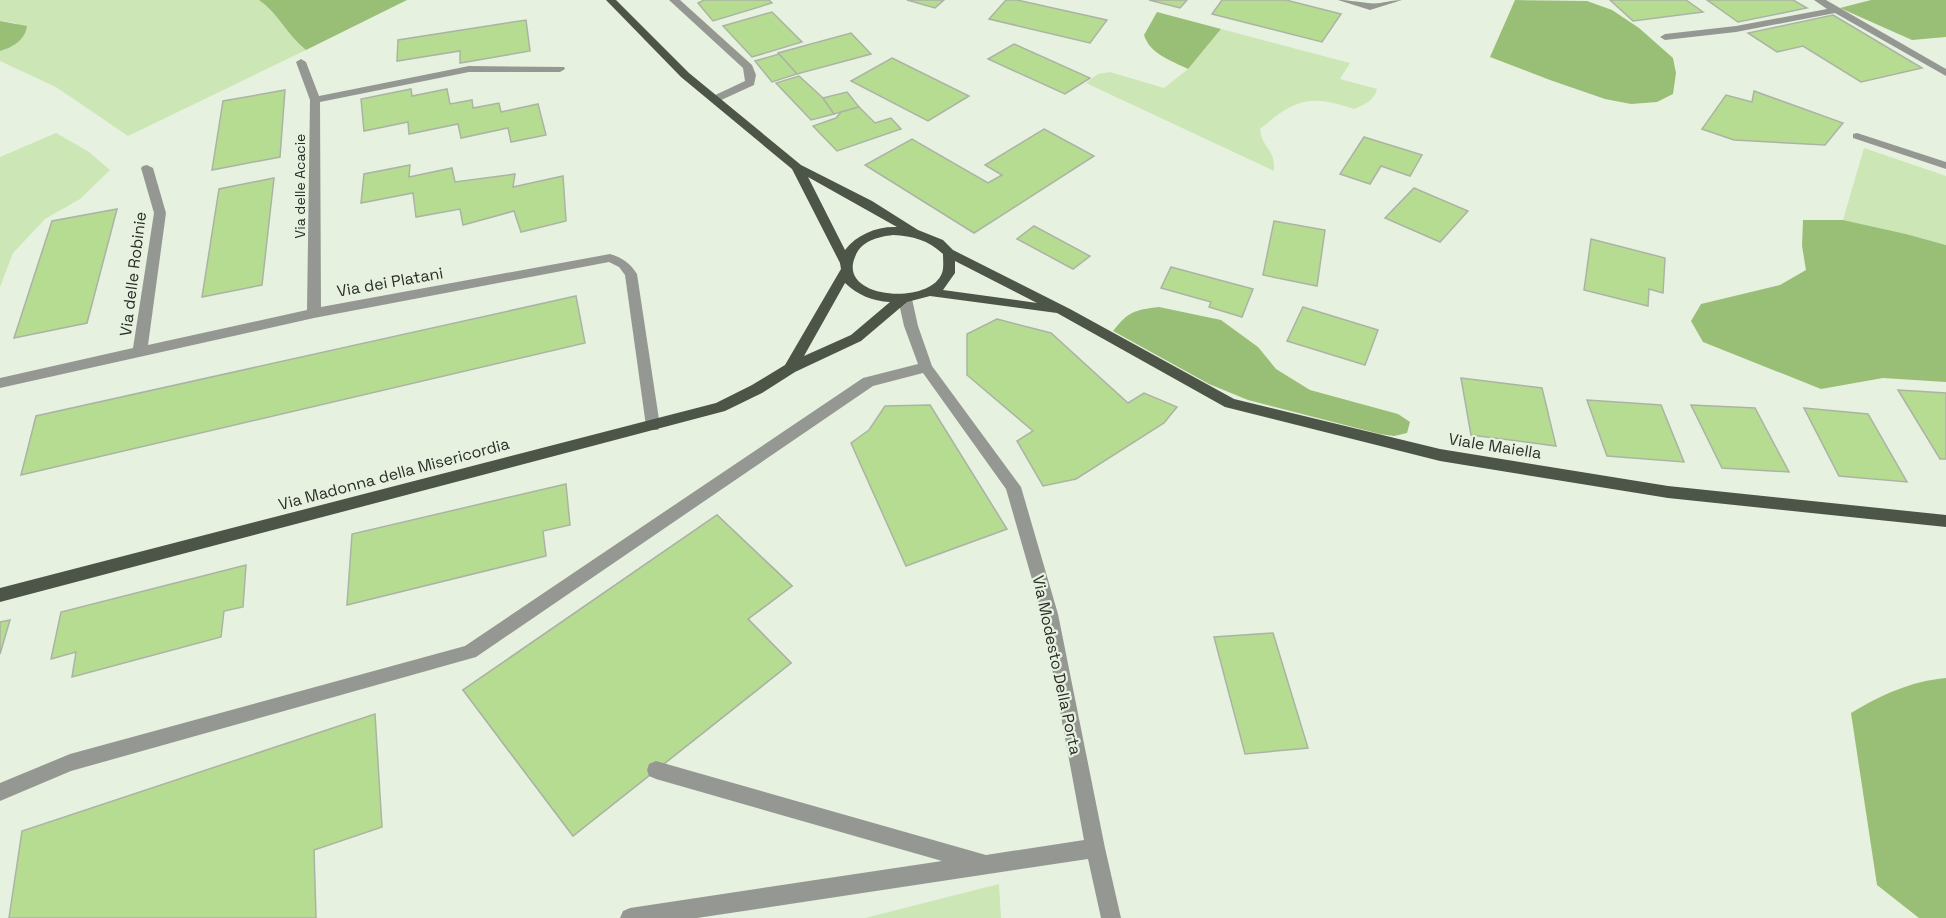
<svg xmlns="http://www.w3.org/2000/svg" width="1946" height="918" viewBox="0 0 1946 918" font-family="'Space Grotesk',sans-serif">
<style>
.green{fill:#cce6b6}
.forest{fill:#99be76}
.building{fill:#b6dc92;stroke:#abb4a4;stroke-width:1.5}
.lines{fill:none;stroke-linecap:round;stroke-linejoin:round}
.minor{fill:#959892;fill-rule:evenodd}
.major{fill:#4d5448;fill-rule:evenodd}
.labels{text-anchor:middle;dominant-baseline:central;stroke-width:4.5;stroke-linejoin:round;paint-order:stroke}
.far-street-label{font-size:14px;fill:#2a2d27;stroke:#e7f1e0}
.street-label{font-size:16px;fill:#2a2d27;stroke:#e7f1e0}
</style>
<rect width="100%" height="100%" fill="#e7f1e0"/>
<g class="green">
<path d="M0 0H259C278 13 287 35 306 50L128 136 56 87 0 61V51L6 49 16 23 0 21Z"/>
<path d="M1221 29 1350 63 1340 79 1377 89C1374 101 1365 104 1354 109 1310 94 1295 99 1260 129 1262 149 1275 147 1274 171L1086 83 1098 74 1110 72 1164 88 1188 69Z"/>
<polygon points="56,133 89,152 110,170 80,199 45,219 13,253 0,287 0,157"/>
<polygon points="1864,148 1946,176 1946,245 1906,234 1843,220"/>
<polygon points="999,884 1001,918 865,918"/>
</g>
<g class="forest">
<path d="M259 0H407L306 50C287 35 278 13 259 0Z"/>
<polygon points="1515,0 1587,1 1612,10 1639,28 1673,58 1676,73 1673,94 1657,102 1631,104 1605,99 1550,80 1490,57"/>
<polygon points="1871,0 1946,0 1946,37 1912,40 1840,8"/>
<path d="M1157 12 1221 29 1188 69C1170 60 1150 54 1144 35Z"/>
<path d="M0 21 27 26C25 40 13 47 0 51Z"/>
<polygon points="1803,220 1843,220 1906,234 1946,245 1946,382 1883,378 1821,389 1703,342 1691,321 1701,304 1780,285 1806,270 1802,246"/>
<path d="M1159 307 1221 320 1258 347 1276 369 1310 390 1398 414 1410 422 1407 433 1394 436 1380 434 1248 400 1209 384 1113 331C1128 312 1134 310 1159 307Z"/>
<path d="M1946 678V918H1919L1877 885 1851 713C1881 695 1911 681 1946 678Z"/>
</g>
<g class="building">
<polygon points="704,0 769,0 772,3 713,21 698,3"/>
<polygon points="907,0 944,0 935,8"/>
<polygon points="1006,0 1017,0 1107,20 1090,43 989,19"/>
<polygon points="1149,0 1187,0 1180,8"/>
<polygon points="1222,0 1286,0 1341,14 1322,42 1212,14"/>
<polygon points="1610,0 1686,0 1703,12 1633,21"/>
<polygon points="1707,0 1793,0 1807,8 1738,22"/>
<polygon points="772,12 802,42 752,57 723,26"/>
<polygon points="1833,15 1922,68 1861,82 1803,46 1777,52 1748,33"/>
<polygon points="526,20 530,51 460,63 460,51 397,61 398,40"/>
<polygon points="851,33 871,54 797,74 778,53"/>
<polygon points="1014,44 1090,78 1065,94 988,59"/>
<polygon points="779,54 797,74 772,82 755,61"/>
<polygon points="892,58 969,96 928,121 851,81"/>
<polygon points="799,76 823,98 834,114 811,120 776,83"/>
<polygon points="411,89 412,96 447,89 450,104 472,100 473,108 499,103 501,112 538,104 546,135 511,142 508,128 461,138 458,124 409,134 408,122 364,131 361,99"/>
<polygon points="285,90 280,157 212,170 223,101"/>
<polygon points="1754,91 1843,123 1825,145 1734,140 1702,129 1726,95 1752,102"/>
<polygon points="847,92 859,107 834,114 823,98"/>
<polygon points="859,107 875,123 891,118 901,129 837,151 813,126 836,118 841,112"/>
<polygon points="1044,129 1094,156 974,233 865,165 912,139 988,183 1002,175 985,165"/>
<polygon points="1364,137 1422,155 1410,176 1381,166 1370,184 1340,174"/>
<polygon points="410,165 409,177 452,168 455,182 515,174 513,187 563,176 566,221 521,232 514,211 463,225 460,209 416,217 413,193 361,203 364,174"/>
<polygon points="274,178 262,285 202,297 219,189"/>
<polygon points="1414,188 1468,211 1440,242 1385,218"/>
<polygon points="117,209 87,323 14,338 52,221"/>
<polygon points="1274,221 1325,230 1317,286 1263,275"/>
<polygon points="1034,226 1090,256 1073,269 1017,239"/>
<polygon points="1591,239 1665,258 1663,293 1649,289 1648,306 1584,290"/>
<polygon points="1171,267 1253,289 1242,317 1209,307 1211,302 1161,288"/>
<polygon points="576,296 585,343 21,475 36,416"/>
<polygon points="1303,307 1378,330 1365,365 1287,341"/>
<polygon points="997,319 1051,333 1128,403 1144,393 1177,407 1164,423 1076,479 1043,486 1017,441 1033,431 967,375 967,334"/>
<polygon points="1461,378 1542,388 1556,446 1471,435"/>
<polygon points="1898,390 1946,393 1946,459 1940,459"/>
<polygon points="1587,400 1661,405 1684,462 1607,456"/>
<polygon points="930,405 1007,529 906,566 851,443 869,430 885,406"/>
<polygon points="1691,405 1755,408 1789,472 1722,468"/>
<polygon points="1804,408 1868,414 1907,482 1839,476"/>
<polygon points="566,484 570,525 543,531 546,556 347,605 352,534"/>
<polygon points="717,515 792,586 748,619 791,663 573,836 463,690"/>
<polygon points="717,515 792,586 748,619 791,663 573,836 463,690"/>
<polygon points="246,565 243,607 224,611 221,637 72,677 76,652 51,659 61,612"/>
<polygon points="10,620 0,654 0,622"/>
<polygon points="1273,633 1308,748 1245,754 1214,637"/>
<polygon points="375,714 382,827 314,850 316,918 9,918 22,831"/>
</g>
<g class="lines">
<g class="minor">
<polygon points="669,0 680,0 752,65 756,75 754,85 719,101 711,101 711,97 745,81 743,68"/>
<path d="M1338 0C1349 0 1357 2 1368 3 1378 5 1391 0 1402 0L1370 10Z"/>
<polygon points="1814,0 1826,0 1946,69 1946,76 1835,13 1736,32 1665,40 1660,37 1665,34 1736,26 1827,9"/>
<path d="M301 59 306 62 319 96 469 66 564 67 565 69 560 72H469L320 102 321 307 610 254C623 258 630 263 637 274L660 426 658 430H648L646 426 625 275 619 267 609 262 314 318 0 388V378L133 348 154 213 141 168 143 166 147 165 153 168 166 213 148 345 307 310 310 100 296 62Z"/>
<polygon points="1857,133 1946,162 1946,169 1853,138 1853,134"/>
<polygon points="905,295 912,299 918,326 932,366 1021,487 1058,614 1105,848 1121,918 1101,918 1088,859 697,918 620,918 623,911 630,908 942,861 656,779 649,776 647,770 649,764 656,761 986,855 1084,840 1042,614 1006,489 923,373 873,386 476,657 71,771 0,801 0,783 70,754 465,646 863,378 918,364 904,326 898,299"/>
</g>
<path class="major" d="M606 0H616L689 73 801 165 872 201 918 230 943 240 953 250 1070 309 1234 399 1440 449 1668 486 1946 515V527L1668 498 1440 461 1225 407 1057 313 930 296 907 302 861 341 795 372 762 393 725 411 0 602V588L716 403 752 385 785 365 841 269 840 263 792 169 681 77ZM808 177 897 227C878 226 857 234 845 250ZM893 235C913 236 928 240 943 254 943 259 944 268 942 273 930 306 837 299 855 257 861 241 877 237 893 235ZM955 261 1037 303 943 290 955 273ZM845 283C858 295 872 301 890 302L851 335 804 356Z"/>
</g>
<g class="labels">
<g class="far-street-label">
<text transform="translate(300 186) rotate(-90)">Via delle Acacie</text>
</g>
<g class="street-label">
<text transform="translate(133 274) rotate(-83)">Via delle Robinie</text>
<text transform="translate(390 282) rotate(-10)">Via dei Platani</text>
<text transform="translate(1495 446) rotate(9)">Viale Maiella</text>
<text transform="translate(394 474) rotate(-15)">Via Madonna della Misericordia</text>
<text transform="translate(1057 665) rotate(78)">Via Modesto Della Porta</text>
</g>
</g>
</svg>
